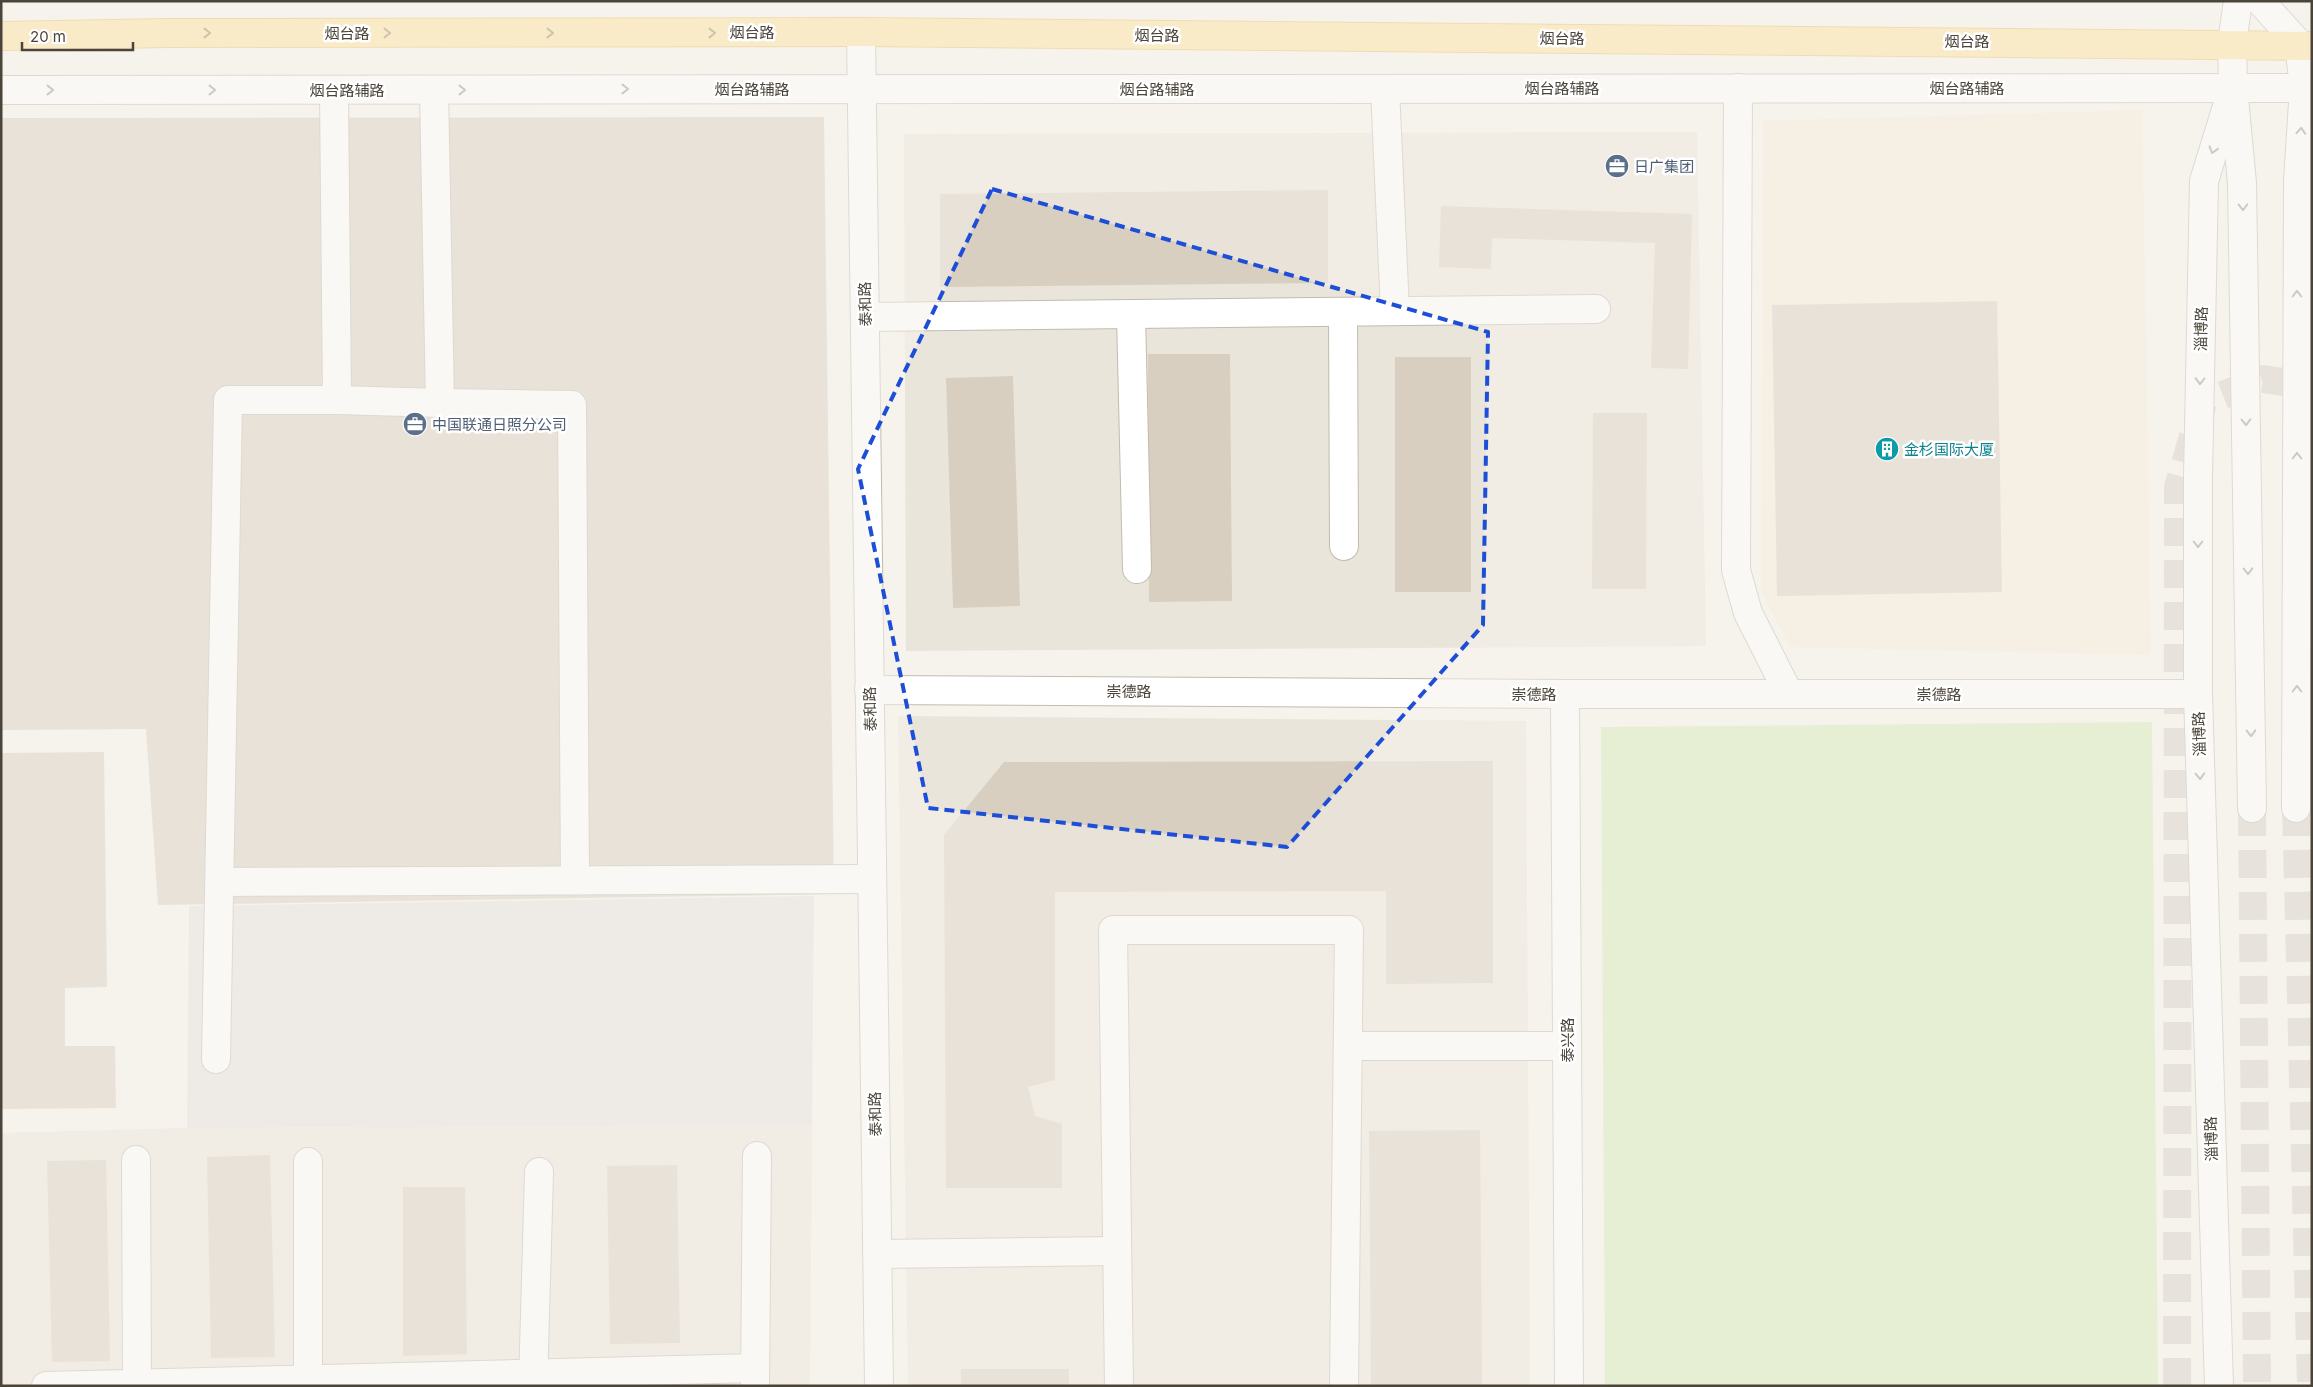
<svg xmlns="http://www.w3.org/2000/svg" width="2313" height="1387" viewBox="0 0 2313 1387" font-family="Inter,'Noto Sans SC',sans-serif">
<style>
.residential{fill:#eae5da}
.commercial{fill:#f7ead8}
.green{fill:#d2eab5}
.parking{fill:#e5e3e0}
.building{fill:#d8cfc1}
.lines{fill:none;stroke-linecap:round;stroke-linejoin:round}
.minor-tunnel{stroke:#d4d0c8;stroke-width:28;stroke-dasharray:28 14;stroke-linecap:butt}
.minor-casing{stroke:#c2bbae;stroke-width:30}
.major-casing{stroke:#e6c16a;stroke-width:30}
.minor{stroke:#fff;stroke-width:28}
.major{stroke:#ffe39c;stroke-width:28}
.oneway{stroke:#9c8c66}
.oneway2{stroke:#9c9892}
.marked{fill:none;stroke:#1d4ed8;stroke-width:4;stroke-dasharray:10 6;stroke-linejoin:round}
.labels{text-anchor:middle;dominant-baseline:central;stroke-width:5;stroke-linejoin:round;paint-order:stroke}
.street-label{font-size:15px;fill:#4b4439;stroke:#fff}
.service-label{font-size:15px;fill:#4e5e75;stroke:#fff;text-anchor:start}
.culture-label{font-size:15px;fill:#0d838f;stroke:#fff;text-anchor:start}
</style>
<rect width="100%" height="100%" fill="#f6f3ec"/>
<g class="residential">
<polygon points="1697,132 1706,646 906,651 904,134"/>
<polygon points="898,716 1526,721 1530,1386 908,1386"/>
<polygon points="812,1125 810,1386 1,1386 1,1133 187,1128"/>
</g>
<polygon class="commercial" points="2142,110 2151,655 1790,647 1761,591 1763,121"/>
<polygon class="green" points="2152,722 2158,1386 1605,1386 1601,727"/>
<polygon class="parking" points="814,896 812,1125 187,1128 189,906"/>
<g class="building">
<polygon points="824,117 834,894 158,905 146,729 1,730 1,118"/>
<polygon points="1328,190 1328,283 940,287 940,194"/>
<polygon points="1441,206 1692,214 1688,369 1651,368 1655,243 1492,238 1491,269 1439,267"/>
<polygon points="1997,301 2002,592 1777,596 1772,305"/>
<polygon points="1148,354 1230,354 1232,601 1149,602"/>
<rect x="1395" y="357" width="76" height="235"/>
<polygon points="1013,376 1020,606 953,608 946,378"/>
<polygon points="1593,413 1647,413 1646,589 1592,589"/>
<polygon points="104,752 107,987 65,988 65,1046 115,1046 116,1108 1,1109 1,753"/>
<polygon points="1493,761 1493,983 1386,984 1386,891 1055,892 1055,1080 1028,1087 1035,1116 1062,1124 1062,1188 946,1188 944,835 1004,762"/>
<polygon points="1480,1130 1482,1386 1371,1386 1369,1131"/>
<polygon points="270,1155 275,1357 211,1358 207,1157"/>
<polygon points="106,1160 110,1361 52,1362 47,1161"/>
<polygon points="677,1165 680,1343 610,1344 607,1166"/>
<polygon points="403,1187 465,1187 467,1354 403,1356"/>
<rect x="961" y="1369" width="108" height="17"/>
</g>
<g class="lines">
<g class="minor-tunnel">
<polyline points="2252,808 2257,1386"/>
<polyline points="2296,808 2311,1386"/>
<polyline points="2177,1386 2178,487 2203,403 2263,379 2304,385 2312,390"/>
</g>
<g class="minor-casing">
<g id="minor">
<polyline points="2238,1 2232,43 2233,87 2242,183 2252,808"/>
<polyline points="2260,1 2299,44 2304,87 2298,181 2296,808"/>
<polyline points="861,32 879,1386"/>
<polyline points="1738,88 1736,570 1748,613 1789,694"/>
<polyline points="1385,89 1395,311"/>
<polyline points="1,90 2312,88"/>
<polyline points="434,90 440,403 572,405 575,880"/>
<polyline points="1343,312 1344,546"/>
<polyline points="1131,315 1137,569"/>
<polyline points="865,317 1596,309"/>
<polyline points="337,400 440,403"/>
<polyline points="869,690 1565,694 2198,694"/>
<polyline points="1565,694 1569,1386"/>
<polyline points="220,882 872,879"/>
<polyline points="1348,1046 1567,1046"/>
<polyline points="216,1059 228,400 337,400 334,90"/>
<polyline points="136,1160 137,1386"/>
<polyline points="877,1254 1116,1251"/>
<polyline points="46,1386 755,1368"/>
<polyline points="308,1386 308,1162"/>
<polyline points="533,1386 539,1172"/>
<polyline points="755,1386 757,1156"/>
<polyline points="1119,1386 1113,930 1349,930 1344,1386"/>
<polyline points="2219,1386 2198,694 2198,477 2204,181 2233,87"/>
</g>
</g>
<g class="major-casing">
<polyline id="major" points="1,36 169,33 861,32 2312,46"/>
</g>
<use href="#minor" class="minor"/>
<use href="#major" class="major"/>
</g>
<defs><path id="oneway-chevron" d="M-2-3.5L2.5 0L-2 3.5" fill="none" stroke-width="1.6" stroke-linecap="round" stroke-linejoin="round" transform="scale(1.25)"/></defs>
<g class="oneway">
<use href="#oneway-chevron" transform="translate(207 33)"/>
<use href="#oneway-chevron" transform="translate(387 33)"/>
<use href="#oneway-chevron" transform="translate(550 33)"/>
<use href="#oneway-chevron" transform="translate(712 33)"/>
</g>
<g class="oneway2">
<use href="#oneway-chevron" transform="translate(625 89)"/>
<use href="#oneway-chevron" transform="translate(50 90)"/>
<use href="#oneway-chevron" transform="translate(212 90)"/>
<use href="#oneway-chevron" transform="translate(462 90)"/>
<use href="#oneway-chevron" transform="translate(2301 131) rotate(-86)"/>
<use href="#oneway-chevron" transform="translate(2213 150) rotate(107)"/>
<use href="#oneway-chevron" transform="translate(2243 207) rotate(89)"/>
<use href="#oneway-chevron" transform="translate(2297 294) rotate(-90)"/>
<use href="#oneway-chevron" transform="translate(2200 381) rotate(91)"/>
<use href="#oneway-chevron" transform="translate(2246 422) rotate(89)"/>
<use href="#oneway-chevron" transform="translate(2297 456) rotate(-90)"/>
<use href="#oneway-chevron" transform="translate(2198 544) rotate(90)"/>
<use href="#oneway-chevron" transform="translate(2248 571) rotate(89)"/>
<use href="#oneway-chevron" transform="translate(2297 689) rotate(-90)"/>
<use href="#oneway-chevron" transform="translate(2251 733) rotate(89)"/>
<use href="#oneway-chevron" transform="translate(2200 776) rotate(88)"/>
</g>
<path d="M0 0H2313V1387H0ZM992 189 1488 332 1483 625 1287 847 928 808 858 469Z" fill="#f6f3ec" fill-opacity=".55" fill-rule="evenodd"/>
<path class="marked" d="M992 189 1488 332 1483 625 1287 847 928 808 858 469Z"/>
<defs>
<g id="office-disc" transform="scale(1.25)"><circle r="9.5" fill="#5c6f8a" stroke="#fff"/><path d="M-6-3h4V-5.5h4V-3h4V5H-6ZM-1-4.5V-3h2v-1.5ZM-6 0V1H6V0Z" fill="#fff"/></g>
<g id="building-disc" transform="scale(1.25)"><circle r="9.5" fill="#0f9aa8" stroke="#fff"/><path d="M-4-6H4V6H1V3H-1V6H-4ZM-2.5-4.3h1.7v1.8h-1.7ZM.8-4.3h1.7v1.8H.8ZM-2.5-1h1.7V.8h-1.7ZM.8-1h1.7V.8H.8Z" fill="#fff"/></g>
</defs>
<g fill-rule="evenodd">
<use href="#office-disc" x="1617" y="166"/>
<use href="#office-disc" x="415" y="424"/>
<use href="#building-disc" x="1887" y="449"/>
</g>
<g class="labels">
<g class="street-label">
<text x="752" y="32">烟台路</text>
<text x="347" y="33">烟台路</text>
<text x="1157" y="35">烟台路</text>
<text x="1562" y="38">烟台路</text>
<text x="1967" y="41">烟台路</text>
<text x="1562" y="88">烟台路辅路</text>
<text x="1967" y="88">烟台路辅路</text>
<text x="752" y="89">烟台路辅路</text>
<text x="1157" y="89">烟台路辅路</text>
<text x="347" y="90">烟台路辅路</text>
<text transform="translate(865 304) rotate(-91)">泰和路</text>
<text transform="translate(2201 329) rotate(-89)">淄博路</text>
<text x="1129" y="691">崇德路</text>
<text x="1534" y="694">崇德路</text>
<text x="1939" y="694">崇德路</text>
<text transform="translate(870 709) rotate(-91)">泰和路</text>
<text transform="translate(2199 734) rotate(-92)">淄博路</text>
<text transform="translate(1567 1040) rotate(-90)">泰兴路</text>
<text transform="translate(875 1114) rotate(-91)">泰和路</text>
<text transform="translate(2211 1139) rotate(-92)">淄博路</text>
</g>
<g class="service-label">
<text x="1634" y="166">日广集团</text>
<text x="432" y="424">中国联通日照分公司</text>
</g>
<g class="culture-label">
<text x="1904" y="449">金杉国际大厦</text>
</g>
</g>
<rect width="2313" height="1387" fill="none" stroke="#4b4439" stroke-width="5"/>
<path d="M22 42v8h111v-8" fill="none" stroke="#4b4439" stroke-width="2.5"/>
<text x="30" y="42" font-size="15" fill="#4b4439" stroke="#ffffff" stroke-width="4" paint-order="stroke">20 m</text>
</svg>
